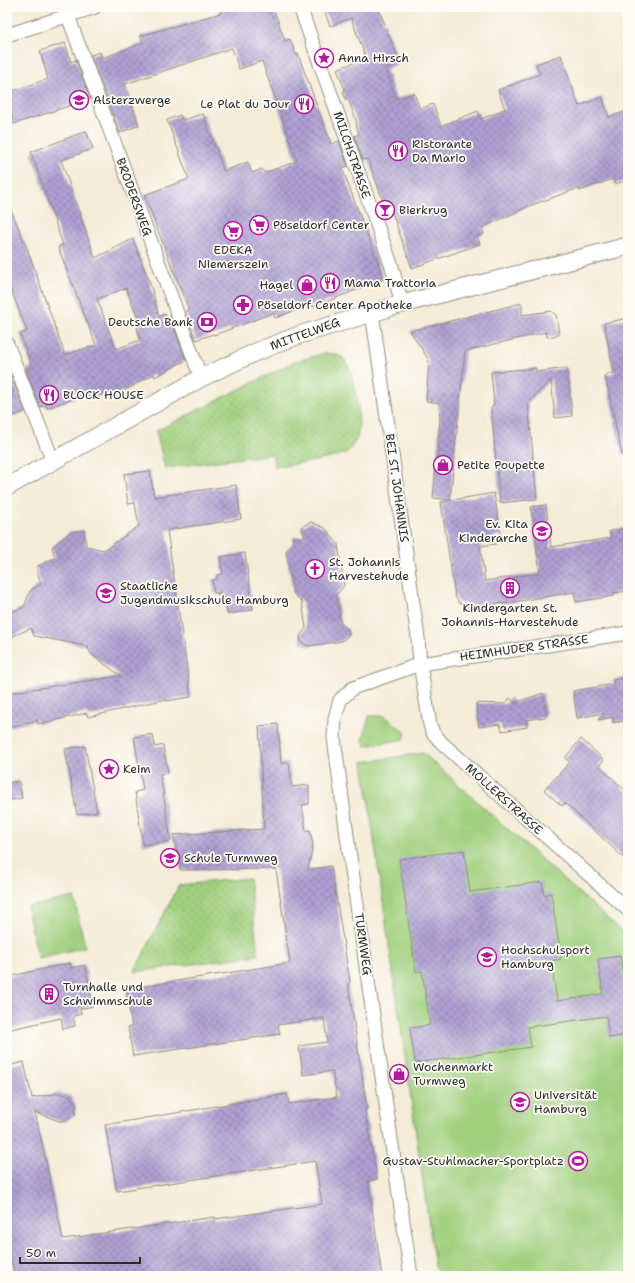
<svg xmlns="http://www.w3.org/2000/svg" width="635" height="1283" viewBox="0 0 635 1283" font-family="'Shantell Sans',sans-serif">
<style>
.grass{fill:#a1d07f;stroke:#667e55}
.park{fill:url(#park-dots);stroke:#667e55}
.building{fill:url(#building-cross-hatch);fill-rule:evenodd}
.lines{fill:none;stroke-linecap:round;stroke-linejoin:round}
.minor-casing{stroke:#908c81;stroke-width:15}
.tertiary-casing{stroke:#908c81;stroke-width:19}
.minor{stroke:#fff;stroke-width:13}
.tertiary{stroke:#fff;stroke-width:17}
.labels{text-anchor:middle;dominant-baseline:central;stroke-width:3.5;stroke-linejoin:round;paint-order:stroke}
.poi-label{font-size:12px;fill:#2b2b2b;stroke:#fdfcf7;text-anchor:start}
.street-label{font-size:12px;fill:#2b2b2b;stroke:#fdfcf7}
</style>
<defs>
<pattern id="park-dots" width="8" height="8" patternUnits="userSpaceOnUse"><rect width="8" height="8" fill="#a1d07f"/><path d="M2 2h.1M6 6h.1" fill="none" stroke="#8bb36e" stroke-width="1.8" stroke-linecap="round"/></pattern>
<pattern id="building-cross-hatch" width="8" height="8" patternUnits="userSpaceOnUse"><rect width="8" height="8" fill="#afa1d3"/><path d="M0 0l8 8M0 8l8-8" fill="none" stroke="#8f83ab"/></pattern>
</defs>
<rect width="100%" height="100%" fill="#fdfcf7"/>
<filter id="ink" filterUnits="userSpaceOnUse"><feTurbulence type="fractalNoise" baseFrequency=".025" numOctaves="2"/><feDisplacementMap in="SourceGraphic" scale="8" xChannelSelector="R" yChannelSelector="G"/><feConvolveMatrix kernelMatrix="1 2 1 2 8 2 1 2 1" color-interpolation-filters="sRGB"/></filter>
<filter id="wash" filterUnits="userSpaceOnUse"><feTurbulence type="fractalNoise" baseFrequency=".012" numOctaves="4" result="noise"/><feDisplacementMap in="SourceGraphic" scale="16" xChannelSelector="R" yChannelSelector="G"/><feGaussianBlur stdDeviation="0.9" result="paint"/><feColorMatrix in="noise" values="0 0 0 0 0 0 0 0 0 0 0 0 0 0 0 0 0 1.4 0 .05"/><feComposite in="paint" operator="in"/></filter>
<g filter="url(#wash)">
<rect width="100%" height="100%" fill="#f4ecd7"/>
<g class="grass">
<polygon points="369,716 385,716 406,733 404,739 366,746 363,740"/>
<polygon points="423,753 628,937 628,1276 442,1276 435,1267 363,762"/>
<polygon points="74,897 85,947 38,958 27,907"/>
</g>
<g class="park">
<path d="M325 353C332 354 340 354 345 360 354 372 364 426 356 440 355 443 351 447 349 450 338 460 291 464 275 467L272 454 165 468 156 431 294 362Z"/>
<polygon points="249,878 258,955 134,972 179,885"/>
</g>
<g id="blocks">
<g class="building">
<polygon points="219,7 273,7 285,41 290,39 296,55 298,54 331,144 339,141 348,166 342,168 384,279 313,307 313,305 305,308 305,307 275,318 273,313 214,335 213,334 196,340 185,312 189,310 144,195 189,179 167,120 180,115 182,120 203,114 224,171 248,162 252,173 262,169 264,173 297,161 262,61 239,69 232,48 125,84 139,125 120,133 91,55 100,52 102,58 143,43 140,36 221,13"/>
<polygon points="323,7 378,7 399,61 398,64 386,69 396,99 414,93 420,109 433,104 441,126 478,111 481,119 505,109 498,90 540,74 536,64 561,55 579,106 602,97 609,117 628,111 628,180 615,184 613,179 579,191 579,188 529,206 482,228 484,234 477,236 480,244 412,268 390,207 386,209 368,159 363,160 354,136 359,134 356,124 357,123 349,101 346,100 343,92 345,90 337,69 366,58 351,18 330,26"/>
<polygon points="65,43 71,62 76,60 90,99 14,124 7,93 48,79 40,51"/>
<path d="M86 131 93 149 61 160 95 258 133 239 151 286 159 317 165 314 167 319 170 317 186 360 155 377 154 374 113 397 112 393 88 397 86 394 47 408 46 405 40 407 26 370 32 367 20 334 27 331 7 279V201L27 248 65 355 96 345 58 247 63 245 31 152ZM126 288 141 325 137 327 140 340 116 349 97 299Z"/>
<polygon points="522,303 522,315 551,311 556,315 559,335 547,337 546,332 465,351 450,500 433,498 440,420 439,403 426,401 429,360 410,331"/>
<polygon points="628,318 628,455 622,455 605,375 614,373 604,323"/>
<polygon points="536,368 536,372 567,368 572,416 555,418 551,379 528,403 537,499 500,503 491,408 494,405 491,372"/>
<polygon points="11,376 25,412 7,418 7,378"/>
<polygon points="150,471 154,497 236,485 241,519 167,530 191,697 166,701 166,699 88,717 87,713 38,724 37,720 7,728 7,693 121,676 91,654 87,646 34,636 31,628 7,639 7,614 24,607 30,591 41,584 36,567 55,558 52,547 70,532 84,530 86,546 104,550 139,526 135,503 128,504 124,474"/>
<polygon points="494,493 501,535 494,536 496,544 480,546 485,581 540,573 531,507 546,505 551,547 611,538 610,531 625,528 626,535 628,535 628,591 613,593 614,596 576,602 574,592 502,604 502,603 468,608 468,605 459,603 455,596 441,502"/>
<polygon points="311,522 325,528 338,544 344,586 336,595 341,624 348,629 349,635 342,641 309,646 301,642 300,636 306,628 302,602 293,593 286,551 293,543 293,537 305,537 301,527"/>
<polygon points="245,553 253,610 227,614 224,596 220,597 220,593 214,593 212,580 217,579 217,575 223,574 220,557"/>
<polygon points="628,677 628,720 613,723 613,717 598,720 604,713 577,718 573,691 614,684 613,680"/>
<polygon points="543,693 546,717 526,720 527,727 502,731 500,724 479,727 476,703 505,704 510,698 515,703"/>
<polygon points="278,724 281,763 289,763 292,787 309,785 309,804 302,805 306,831 310,830 313,845 308,870 331,866 350,982 348,983 367,1109 365,1110 377,1179 368,1181 382,1276 15,1276 7,1242 7,1066 24,1062 32,1098 59,1093 70,1096 76,1105 75,1115 66,1121 59,1121 35,1112 63,1239 215,1217 215,1219 322,1204 315,1161 117,1191 105,1125 287,1094 289,1104 337,1097 332,1071 303,1075 299,1046 327,1042 324,1018 278,1025 280,1034 133,1056 128,1027 132,1027 126,989 290,963 276,869 181,870 173,835 264,829 259,726"/>
<polygon points="153,734 155,747 163,745 168,773 160,774 171,841 143,845 135,792 143,790 134,737"/>
<polygon points="581,739 604,760 599,766 628,793 628,862 565,803 562,806 544,790 570,762 565,758"/>
<polygon points="85,746 97,812 77,815 65,749"/>
<polygon points="19,781 22,798 7,801 7,783"/>
<polygon points="464,850 470,892 542,882 544,895 551,893 561,959 551,961 557,1001 603,994 598,959 620,956 628,1011 628,1035 609,1038 606,1016 528,1027 531,1047 415,1063 410,1028 430,1025 422,971 416,972 399,859"/>
<polygon points="70,963 71,968 85,965 93,1006 80,1009 81,1014 73,1016 75,1026 63,1029 61,1018 7,1030 7,977"/>
</g>
</g>
</g>
<g filter="url(#ink)">
<use href="#blocks" fill-opacity="0" stroke="#908c81" stroke-width="1"/>
<g class="lines">
<g class="minor-casing">
<g id="minor">
<polyline points="300,7 392,267 402,304"/>
<polyline points="68,16 201,378"/>
<polyline points="7,35 95,7"/>
<polyline points="372,312 418,638 420,664 430,725 433,733 442,743 628,910"/>
<polyline points="7,344 53,461"/>
<polyline points="411,1276 348,843 334,738 335,718 340,700 353,688 420,664 628,633"/>
</g>
</g>
<g class="tertiary-casing">
<polyline id="tertiary" points="7,487 201,378 256,352 299,335 402,304 628,246"/>
</g>
<use href="#minor" class="minor"/>
<use href="#tertiary" class="tertiary"/>
</g>
</g>
<defs>
<g id="sight-ring" transform="scale(1)"><circle r="9.5" fill="#fdfcf7" stroke="#b5179e" stroke-width="1.5"/><path d="M0-6L1.8-2.2L6-1.7L2.9 1.2L3.7 5.4L0 3.3L-3.7 5.4L-2.9 1.2L-6-1.7L-1.8-2.2Z" fill="#b5179e"/></g>
<g id="school-ring" transform="scale(1)"><circle r="9.5" fill="#fdfcf7" stroke="#b5179e" stroke-width="1.5"/><path d="M0-5L7-2L0 1L-7-2ZM-4 1L0 2.5L4 1V4Q0 6-4 4Z" fill="#b5179e"/></g>
<g id="restaurant-ring" transform="scale(1)"><circle r="9.5" fill="#fdfcf7" stroke="#b5179e" stroke-width="1.5"/><path d="M-5-6h1v4h1v-4h1v4h1v-4h1v5L-1.5 .5V6h-2V.5L-5-1ZM5-6V6H3V1.5H1.5Q1.5-4 5-6Z" fill="#b5179e"/></g>
<g id="bar-ring" transform="scale(1)"><circle r="9.5" fill="#fdfcf7" stroke="#b5179e" stroke-width="1.5"/><path d="M-6-5H6L.8 .8V4.5H3.5V6h-7V4.5H-.8V.8Z" fill="#b5179e"/></g>
<g id="supermarket-ring" transform="scale(1)"><circle r="9.5" fill="#fdfcf7" stroke="#b5179e" stroke-width="1.5"/><path d="M-6-5.5h2.5l.6 2H6L4.5 2H-2.5L-4.4-4H-6ZM-1.5 3.2a1.3 1.3 0 1 0 .1 0ZM3 3.2a1.3 1.3 0 1 0 .1 0Z" fill="#b5179e"/></g>
<g id="shop-ring" transform="scale(1)"><circle r="9.5" fill="#fdfcf7" stroke="#b5179e" stroke-width="1.5"/><path d="M-5-2.5h2.3a2.7 3.5 0 0 1 5.4 0H5L5.5 6h-11ZM-1.5-2.5h3a1.5 2.3 0 0 0-3 0Z" fill="#b5179e"/></g>
<g id="pharmacy-ring" transform="scale(1)"><circle r="9.5" fill="#fdfcf7" stroke="#b5179e" stroke-width="1.5"/><path d="M-2-6h4v4h4v4h-4v4h-4v-4h-4v-4h4Z" fill="#b5179e"/></g>
<g id="bank-ring" transform="scale(1)"><circle r="9.5" fill="#fdfcf7" stroke="#b5179e" stroke-width="1.5"/><path d="M-6-4H6V4H-6ZM0-2.3a2.3 2.3 0 1 0 0 4.6a2.3 2.3 0 1 0 0-4.6Z" fill="#b5179e"/></g>
<g id="church-ring" transform="scale(1)"><circle r="9.5" fill="#fdfcf7" stroke="#b5179e" stroke-width="1.5"/><path d="M-1.2-6h2.4v3.5h3.3v2.4h-3.3V6h-2.4V-.1h-3.3v-2.4h3.3Z" fill="#b5179e"/></g>
<g id="building-ring" transform="scale(1)"><circle r="9.5" fill="#fdfcf7" stroke="#b5179e" stroke-width="1.5"/><path d="M-4-6H4V6H1V3H-1V6H-4ZM-2.5-4.3h1.7v1.8h-1.7ZM.8-4.3h1.7v1.8H.8ZM-2.5-1h1.7V.8h-1.7ZM.8-1h1.7V.8H.8Z" fill="#b5179e"/></g>
<g id="university-ring" transform="scale(1)"><circle r="9.5" fill="#fdfcf7" stroke="#b5179e" stroke-width="1.5"/><path d="M0-5L7-2L0 1L-7-2ZM-4 1L0 2.5L4 1V4Q0 6-4 4Z" fill="#b5179e"/></g>
<g id="stadium-ring" transform="scale(1)"><circle r="9.5" fill="#fdfcf7" stroke="#b5179e" stroke-width="1.5"/><path d="M0-5a6.5 5 0 1 0 0 10a6.5 5 0 1 0 0-10ZM-3.5-1.8h7v3.6h-7Z" fill="#b5179e"/></g>
</defs>
<g fill-rule="evenodd">
<use href="#sight-ring" x="324" y="58"/>
<use href="#school-ring" x="79" y="100"/>
<use href="#restaurant-ring" x="304" y="104"/>
<use href="#restaurant-ring" x="398" y="151"/>
<use href="#bar-ring" x="385" y="210"/>
<use href="#supermarket-ring" x="259" y="225"/>
<use href="#supermarket-ring" x="233" y="231"/>
<use href="#restaurant-ring" x="330" y="283"/>
<use href="#shop-ring" x="307" y="285"/>
<use href="#pharmacy-ring" x="243" y="305"/>
<use href="#bank-ring" x="207" y="322"/>
<use href="#restaurant-ring" x="49" y="395"/>
<use href="#shop-ring" x="443" y="465"/>
<use href="#school-ring" x="542" y="531"/>
<use href="#church-ring" x="315" y="569"/>
<use href="#building-ring" x="510" y="588"/>
<use href="#school-ring" x="106" y="593"/>
<use href="#sight-ring" x="109" y="769"/>
<use href="#school-ring" x="170" y="858"/>
<use href="#university-ring" x="487" y="957"/>
<use href="#building-ring" x="49" y="994"/>
<use href="#shop-ring" x="399" y="1074"/>
<use href="#university-ring" x="520" y="1102"/>
<use href="#stadium-ring" x="578" y="1161"/>
</g>
<g class="labels">
<g class="poi-label">
<text x="338" y="58">Anna Hirsch</text>
<text x="93" y="100">Alsterzwerge</text>
<text x="290" y="104" text-anchor="end">Le Plat du Jour</text>
<text x="412" y="144">Ristorante<tspan x="412" dy="14">Da Mario</tspan></text>
<text x="399" y="210">Bierkrug</text>
<text x="273" y="225">Pöseldorf Center</text>
<text x="233" y="250" text-anchor="middle">EDEKA<tspan x="233" dy="14">Niemerszein</tspan></text>
<text x="344" y="283">Mama Trattoria</text>
<text x="293" y="285" text-anchor="end">Hagel</text>
<text x="257" y="305">Pöseldorf Center Apotheke</text>
<text x="193" y="322" text-anchor="end">Deutsche Bank</text>
<text x="63" y="395">BLOCK HOUSE</text>
<text x="457" y="465">Petite Poupette</text>
<text x="528" y="524" text-anchor="end">Ev. Kita<tspan x="528" dy="14">Kinderarche</tspan></text>
<text x="329" y="562">St. Johannis<tspan x="329" dy="14">Harvestehude</tspan></text>
<text x="120" y="586">Staatliche<tspan x="120" dy="14">Jugendmusikschule Hamburg</tspan></text>
<text x="510" y="608" text-anchor="middle">Kindergarten St.<tspan x="510" dy="14">Johannis-Harvestehude</tspan></text>
<text x="123" y="769">Keim</text>
<text x="184" y="858">Schule Turmweg</text>
<text x="501" y="950">Hochschulsport<tspan x="501" dy="14">Hamburg</tspan></text>
<text x="63" y="987">Turnhalle und<tspan x="63" dy="14">Schwimmschule</tspan></text>
<text x="413" y="1067">Wochenmarkt<tspan x="413" dy="14">Turmweg</tspan></text>
<text x="534" y="1095">Universität<tspan x="534" dy="14">Hamburg</tspan></text>
<text x="564" y="1161" text-anchor="end">Gustav-Stuhlmacher-Sportplatz</text>
</g>
<g class="street-label">
<text transform="translate(352 155) rotate(71)">MILCHSTRASSE</text>
<text transform="translate(134 197) rotate(70)">BRODERSWEG</text>
<text transform="translate(305 334) rotate(-20)">MITTELWEG</text>
<text transform="translate(397 488) rotate(82)">BEI ST. JOHANNIS</text>
<text transform="translate(524 648) rotate(-8)">HEIMHUDER STRASSE</text>
<text transform="translate(504 799) rotate(42)">MOLLERSTRASSE</text>
<text transform="translate(363 944) rotate(82)">TURMWEG</text>
</g>
</g>
<rect width="635" height="1283" fill="none" stroke="#fdfcf7" stroke-width="24"/>
<path d="M20 1257v6h120v-6" fill="none" stroke="#2b2b2b" stroke-width="2"/>
<text x="26" y="1257" font-size="12" fill="#2b2b2b" stroke="#fdfcf7" stroke-width="3" paint-order="stroke">50 m</text>
</svg>
